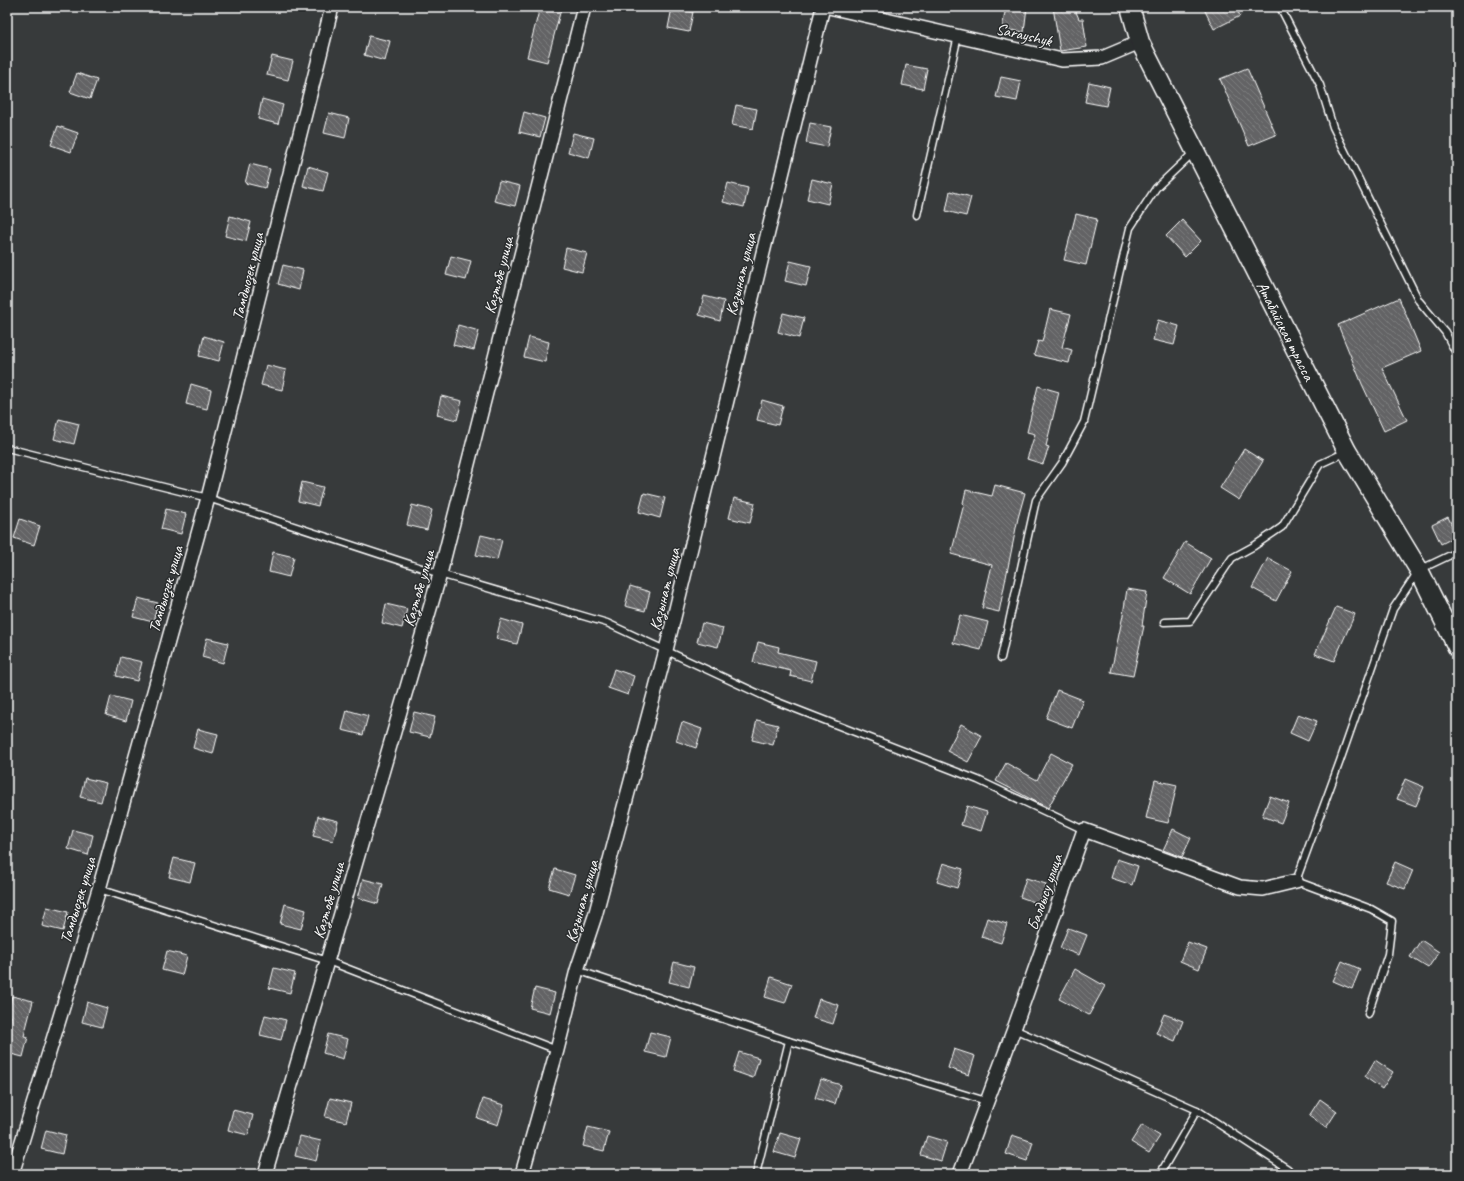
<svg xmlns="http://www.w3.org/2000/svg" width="1464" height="1181" font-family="Caveat,sans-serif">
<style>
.building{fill:url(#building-back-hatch);stroke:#fff}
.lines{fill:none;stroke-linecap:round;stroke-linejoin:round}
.service-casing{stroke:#fff;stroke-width:9}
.minor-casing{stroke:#fff;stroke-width:16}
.secondary-casing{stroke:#fff;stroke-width:21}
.service{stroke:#2a2d2e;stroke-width:6}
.minor{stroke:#2a2d2e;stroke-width:13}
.secondary{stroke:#2a2d2e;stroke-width:18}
.labels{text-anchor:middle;stroke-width:3;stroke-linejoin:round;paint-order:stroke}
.street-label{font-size:16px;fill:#fff;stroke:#2a2d2e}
</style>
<defs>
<pattern id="building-back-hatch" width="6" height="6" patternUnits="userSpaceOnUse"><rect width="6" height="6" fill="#636465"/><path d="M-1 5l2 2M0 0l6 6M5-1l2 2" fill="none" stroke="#7a7b7c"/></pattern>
</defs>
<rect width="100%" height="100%" fill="#373a3b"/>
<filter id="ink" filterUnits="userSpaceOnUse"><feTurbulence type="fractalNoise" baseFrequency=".025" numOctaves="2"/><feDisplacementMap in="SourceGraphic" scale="8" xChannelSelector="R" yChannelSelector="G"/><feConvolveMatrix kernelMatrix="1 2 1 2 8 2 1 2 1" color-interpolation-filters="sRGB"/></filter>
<g filter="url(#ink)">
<g class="building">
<path d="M540,7H555L561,9L547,62L527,57Z"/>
<path d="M1006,7H1027L1024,32L1002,29Z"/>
<path d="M1053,7H1074L1079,19H1083L1087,47L1060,51Z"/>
<path d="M1203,7H1236L1240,16L1214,29Z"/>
<path d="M672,8L693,12L689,32L668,28Z"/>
<path d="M369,36L390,41L385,61L364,55Z"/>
<path d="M272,56L293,61L288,80L267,75Z"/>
<path d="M906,65L927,69L923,89L902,85Z"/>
<path d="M1247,68L1276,135L1249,146L1220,79Z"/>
<path d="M77,73L97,80L90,99L70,92Z"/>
<path d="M1001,77L1021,81L1017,101L996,97Z"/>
<path d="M1089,82L1110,87L1106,106L1085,102Z"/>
<path d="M262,99L283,105L278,124L258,119Z"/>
<path d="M736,105L757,109L753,129L732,125Z"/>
<path d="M524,112L545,118L540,137L519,132Z"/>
<path d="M329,113L349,118L345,138L324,133Z"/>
<path d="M810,123L831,127L827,147L806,143Z"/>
<path d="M58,126L78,133L71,152L51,145Z"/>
<path d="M573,133L594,138L589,158L568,152Z"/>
<path d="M250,164L270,169L265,188L245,183Z"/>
<path d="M308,166L328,172L323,191L303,186Z"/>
<path d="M812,179L833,184L828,204L807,199Z"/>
<path d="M499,181L520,186L515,206L494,201Z"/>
<path d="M728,183L748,188L744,207L723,202Z"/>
<path d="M950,191L971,197L966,216L946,211Z"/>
<path d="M1076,214L1097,219L1086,265L1064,260Z"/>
<path d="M230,216L251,222L246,241L225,236Z"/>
<path d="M1182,220L1201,241L1185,257L1166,236Z"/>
<path d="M566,248L587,253L582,272L562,267Z"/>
<path d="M451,256L471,261L466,280L446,275Z"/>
<path d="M790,261L811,266L806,286L785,281Z"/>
<path d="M283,265L303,270L299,290L278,284Z"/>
<path d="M704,296L724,301L720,321L699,315Z"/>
<path d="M1399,298L1421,351L1382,368L1407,420L1384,431L1362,384L1338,325Z"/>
<path d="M1050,309L1071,314L1062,347L1072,350L1069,363L1034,355L1038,341L1042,342Z"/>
<path d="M783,313L804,318L799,338L778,332Z"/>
<path d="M1158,320L1179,326L1174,345L1153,340Z"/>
<path d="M458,325L479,331L474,350L453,345Z"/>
<path d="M204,336L224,342L219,361L199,356Z"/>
<path d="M529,337L549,342L545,362L524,357Z"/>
<path d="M266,365L286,370L282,390L261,385Z"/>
<path d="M191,384L211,390L207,409L186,404Z"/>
<path d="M1038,386L1059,392L1046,446L1049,447L1043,464L1027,459L1035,434L1027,432Z"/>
<path d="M441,396L462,401L457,420L437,415Z"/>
<path d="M762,400L783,406L778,425L757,420Z"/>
<path d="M59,419L79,424L74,444L54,439Z"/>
<path d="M1244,449L1263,461L1239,500L1220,488Z"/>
<path d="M302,482L323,487L318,506L298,501Z"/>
<path d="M995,485L1025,493L1018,518L999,612L982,608L992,565L951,554L964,504L963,503L966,490L992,496Z"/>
<path d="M644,493L665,498L660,518L639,512Z"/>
<path d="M734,498L755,503L750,523L729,518Z"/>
<path d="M412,505L432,510L427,530L407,525Z"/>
<path d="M166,509L186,514L181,534L161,529Z"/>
<path d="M1448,517L1457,536L1441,544L1432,525Z"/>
<path d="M20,519L40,526L34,545L14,538Z"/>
<path d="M481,535L502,540L497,560L476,555Z"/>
<path d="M1185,542L1211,558L1190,594L1164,578Z"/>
<path d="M273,552L294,557L289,577L269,572Z"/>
<path d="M1268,558L1292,571L1276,601L1252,588Z"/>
<path d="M630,586L650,592L645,611L625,606Z"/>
<path d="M1127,589L1147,592L1142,626H1144L1133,676L1111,672L1123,615Z"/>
<path d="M138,598L158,603L153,622L133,617Z"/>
<path d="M386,604L407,609L402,628L382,623Z"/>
<path d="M1336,607L1355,614L1334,661L1315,654Z"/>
<path d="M960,615L988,622L981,650L953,643Z"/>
<path d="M501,619L522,625L517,644L496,639Z"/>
<path d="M702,623L723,628L718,647L697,642Z"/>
<path d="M207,638L228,643L223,663L202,657Z"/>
<path d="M758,642L779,647L778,652L816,661L811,681L790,676L791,671L753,662Z"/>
<path d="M121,657L142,662L137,681L116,676Z"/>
<path d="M614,669L634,676L628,695L608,688Z"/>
<path d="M1057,690L1083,700L1072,728L1046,718Z"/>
<path d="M111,696L131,701L126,721L106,715Z"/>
<path d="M347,710L368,716L363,735L342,730Z"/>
<path d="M414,712L435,717L430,737L409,732Z"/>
<path d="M1298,714L1317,721L1308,741L1290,733Z"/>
<path d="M757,720L778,725L773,745L752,740Z"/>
<path d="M682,722L702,729L696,748L676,741Z"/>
<path d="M961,724L982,736L968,762L947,751Z"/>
<path d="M198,729L218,734L213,754L193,748Z"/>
<path d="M1051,753L1072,764L1048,808L996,781L1006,763L1037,780Z"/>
<path d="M85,778L106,783L101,802L80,797Z"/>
<path d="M1405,779L1424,787L1416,806L1397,799Z"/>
<path d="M1155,780L1177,785L1168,823L1146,818Z"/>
<path d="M1270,796L1289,803L1281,823L1262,816Z"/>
<path d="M967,806L987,812L981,831L961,825Z"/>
<path d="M318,816L338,821L333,841L313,836Z"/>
<path d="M1173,829L1191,838L1182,857L1163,850Z"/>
<path d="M73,830L93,835L88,855L68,849Z"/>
<path d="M174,858L195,863L190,882L169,877Z"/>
<path d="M1117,859L1138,866L1132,885L1111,878Z"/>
<path d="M1395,862L1413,870L1405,889L1386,882Z"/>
<path d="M943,863L963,869L957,888L937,882Z"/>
<path d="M555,869L575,875L569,894L549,888Z"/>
<path d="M1026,878L1046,884L1040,904L1020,897Z"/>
<path d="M363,879L383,884L378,904L358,898Z"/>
<path d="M285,904L306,910L301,929L280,924Z"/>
<path d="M47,907L68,912L63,931L42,926Z"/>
<path d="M987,918L1007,924L1001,943L981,937Z"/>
<path d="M1068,928L1087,935L1079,955L1060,948Z"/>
<path d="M1421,940L1439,952L1428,968L1410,957Z"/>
<path d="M1188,942L1207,949L1199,969L1180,961Z"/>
<path d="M167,951L187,956L182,975L162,970Z"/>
<path d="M1342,961L1360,969L1352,989L1333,981Z"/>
<path d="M674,962L694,967L689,987L669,982Z"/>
<path d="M274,968L295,973L290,993L269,988Z"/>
<path d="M1075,969L1105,986L1089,1015L1059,999Z"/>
<path d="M771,977L792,984L785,1003L765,997Z"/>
<path d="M535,988L555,993L550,1013L530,1008Z"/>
<path d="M12,996L33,1001L24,1036L28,1037L23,1057L7,1053V1033L11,1016L7,1015Z"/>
<path d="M819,999L839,1005L833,1024L813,1018Z"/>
<path d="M87,1002L107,1008L102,1027L82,1022Z"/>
<path d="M1164,1014L1183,1021L1175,1041L1156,1033Z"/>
<path d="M265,1015L286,1020L281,1040L260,1035Z"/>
<path d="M650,1032L671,1037L666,1057L645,1052Z"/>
<path d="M328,1034L348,1039L343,1059L323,1053Z"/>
<path d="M954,1049L975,1056L969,1075L948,1068Z"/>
<path d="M739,1052L759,1058L753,1078L733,1071Z"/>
<path d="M1375,1060L1393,1072L1382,1089L1365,1077Z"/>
<path d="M821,1079L841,1085L835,1104L815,1098Z"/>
<path d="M330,1098L351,1103L346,1122L325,1117Z"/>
<path d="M483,1099L504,1105L498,1125L477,1118Z"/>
<path d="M1320,1099L1337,1111L1326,1128L1309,1116Z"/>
<path d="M233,1110L253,1115L248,1135L228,1130Z"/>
<path d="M1142,1125L1160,1136L1149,1153L1131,1142Z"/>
<path d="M588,1127L609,1132L604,1151L583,1146Z"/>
<path d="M46,1130L66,1135L62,1154L41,1149Z"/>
<path d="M780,1133L801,1139L795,1158L774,1152Z"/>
<path d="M1012,1135L1033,1142L1027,1161L1006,1154Z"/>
<path d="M300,1136L321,1141L316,1161L295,1156Z"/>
<path d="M927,1136L947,1142L941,1161L921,1155Z"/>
</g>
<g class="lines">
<defs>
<g id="service">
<path d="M1280,7L1320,85L1333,127L1419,301L1445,332L1457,355"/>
<path d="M917,215L958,36"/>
<path d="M7,448L208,498L440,574L607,623L770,699L978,780L1084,830"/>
<path d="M1164,622L1190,621L1232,558L1254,546L1282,527L1320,464L1346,452"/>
<path d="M1001,658L1036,500L1062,463L1084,422L1130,228L1156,188L1194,152"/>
<path d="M99,889L328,961L557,1050"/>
<path d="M577,970L789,1041L986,1101"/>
<path d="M1368,1014L1388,954L1392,921L1371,909L1296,881L1340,761L1393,609L1419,570L1457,552"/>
<path d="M1014,1029L1197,1110L1288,1169L1291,1174"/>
<path d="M756,1174L789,1041"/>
<path d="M1160,1174L1197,1110"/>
</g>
<g id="minor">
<path d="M829,7L1062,60L1102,58L1140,42"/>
<path d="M12,1174L99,889L208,498L332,7"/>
<path d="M265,1174L440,574L584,7"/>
<path d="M522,1174L557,1050L577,970L595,916L666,650L823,7"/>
<path d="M960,1174L1014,1029L1084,830L1240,887L1263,889L1296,881"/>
</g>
<g id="secondary">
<path id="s1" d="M1130,7L1140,42L1347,451L1419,570L1457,647"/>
</g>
</defs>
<use href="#service" class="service-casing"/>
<use href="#minor" class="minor-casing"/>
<use href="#secondary" class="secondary-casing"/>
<use href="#service" class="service"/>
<use href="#minor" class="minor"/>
<use href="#secondary" class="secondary"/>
</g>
</g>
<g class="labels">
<g class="street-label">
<text transform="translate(1024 34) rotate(13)" y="6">Sarayshyk</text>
<text transform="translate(740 274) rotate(-76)" y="6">Казынат улица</text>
<text transform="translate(498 275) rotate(-76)" y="6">Казтобе улица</text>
<text transform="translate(247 276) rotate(-76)" y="6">Тамдыозек улица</text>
<text dy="6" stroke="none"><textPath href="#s1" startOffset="360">Атабайская трасса</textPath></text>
<text transform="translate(418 588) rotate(-74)" y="6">Казтобе улица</text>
<text transform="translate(165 589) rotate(-74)" y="6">Тамдыозек улица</text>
<text transform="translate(664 589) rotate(-76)" y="6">Казынат улица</text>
<text transform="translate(1044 892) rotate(-71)" y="6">Балдысу улица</text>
<text transform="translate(77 900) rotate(-73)" y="6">Тамдыозек улица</text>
<text transform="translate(328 900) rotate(-74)" y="6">Казтобе улица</text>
<text transform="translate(581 901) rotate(-74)" y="6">Казынат улица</text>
</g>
</g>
<rect width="1464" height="1181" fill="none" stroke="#2a2d2e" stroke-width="24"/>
<rect x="12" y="12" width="1440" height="1157" fill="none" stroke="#fff" stroke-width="1.5" filter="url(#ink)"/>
</svg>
